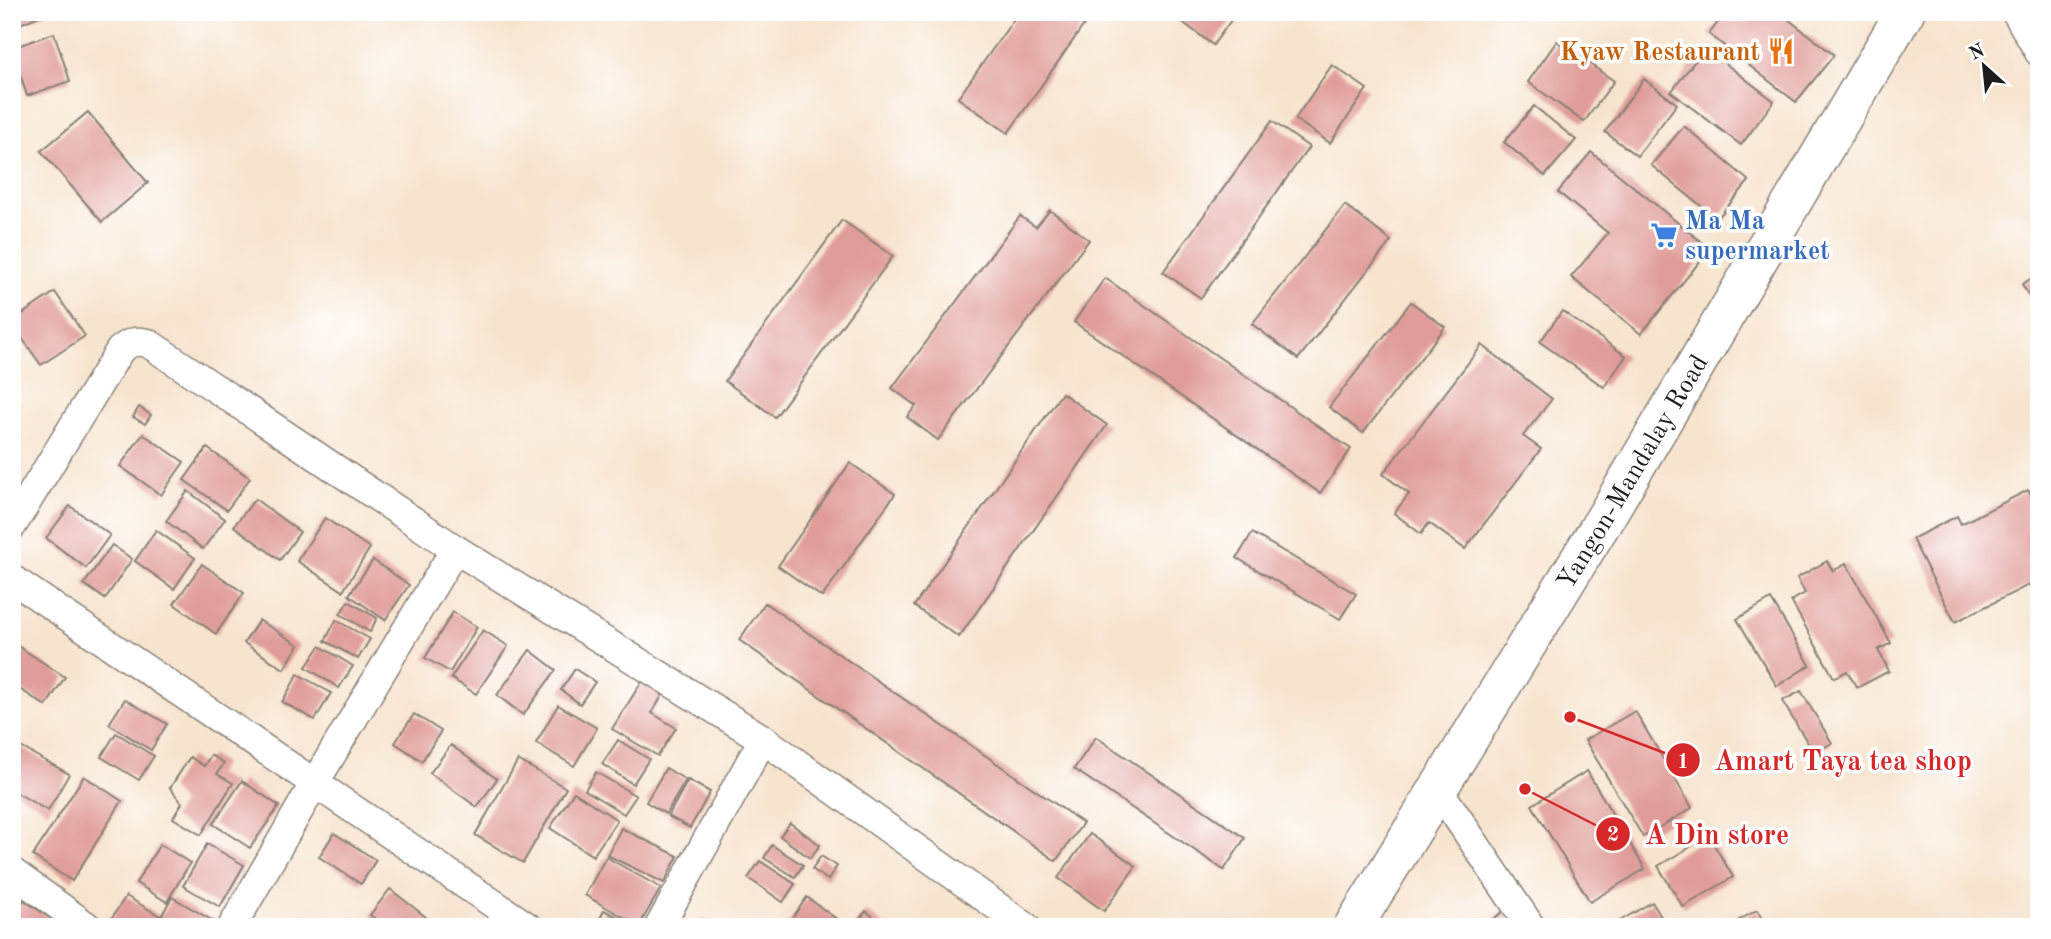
<svg xmlns="http://www.w3.org/2000/svg" width="2051" height="939" font-family="'Old Standard TT',serif">
<style>
.building{fill:#e09c99}
.lines{fill:none;stroke-linecap:round;stroke-linejoin:round}
.minor-casing{stroke:#8a8076;stroke-width:31}
.trunk-casing{stroke:#8a8076;stroke-width:41}
.minor{stroke:#fff;stroke-width:28}
.trunk{stroke:#fff;stroke-width:38}
.labels{text-anchor:middle;stroke-width:7;stroke-linejoin:round;paint-order:stroke}
.food-label{font-size:26px;font-weight:bold;fill:#c56008;stroke:#fff;text-anchor:end}
.shop-label{font-size:26px;font-weight:bold;fill:#366cbe;stroke:#fff;text-anchor:start}
.street-label{font-size:26px;fill:#1c1c1c;stroke:#fff}
.leader{fill:none;stroke:#d62828;stroke-width:2.5}
.callout-dot{fill:#d62828;stroke:#fff;stroke-width:2.5}
.mark-label{font-size:21px;text-anchor:middle;font-weight:bold;fill:#fff}
.callout-label{font-size:28px;text-anchor:middle;font-weight:bold;fill:#d62828;stroke:#fff;stroke-width:7;stroke-linejoin:round;paint-order:stroke}
</style>
<rect width="100%" height="100%" fill="#fff"/>
<filter id="ink" filterUnits="userSpaceOnUse"><feTurbulence type="fractalNoise" baseFrequency=".0143" numOctaves="2"/><feDisplacementMap in="SourceGraphic" scale="14" xChannelSelector="R" yChannelSelector="G"/><feConvolveMatrix kernelMatrix="1 2 1 2 8 2 1 2 1" color-interpolation-filters="sRGB"/></filter>
<filter id="wash" filterUnits="userSpaceOnUse"><feTurbulence type="fractalNoise" baseFrequency=".00686" numOctaves="4" result="noise"/><feDisplacementMap in="SourceGraphic" scale="28" xChannelSelector="R" yChannelSelector="G"/><feGaussianBlur stdDeviation="1.57" result="paint"/><feColorMatrix in="noise" values="0 0 0 0 0 0 0 0 0 0 0 0 0 0 0 0 0 1.4 0 .05"/><feComposite in="paint" operator="in"/></filter>
<g filter="url(#wash)">
<rect width="100%" height="100%" fill="#f7e4cf"/>
<g id="blocks">
<g class="building">
<path d="M15,12H49L20,24Z"/>
<path d="M1019,12H1093L1008,133L958,98Z"/>
<path d="M1169,12H1237L1213,45Z"/>
<path d="M1726,12H1779L1834,55L1796,102L1709,34Z"/>
<path d="M54,33L70,81L27,96L12,48Z"/>
<path d="M1557,41L1614,81L1584,122L1528,82Z"/>
<path d="M1705,48L1774,101L1741,145L1671,92Z"/>
<path d="M1332,65L1367,89L1330,143L1295,119Z"/>
<path d="M1644,79L1677,104L1637,156L1605,132Z"/>
<path d="M1534,106L1576,140L1545,176L1504,142Z"/>
<path d="M88,112L148,183L102,222L41,151Z"/>
<path d="M1272,121L1309,147L1201,298L1163,272Z"/>
<path d="M1684,126L1749,181L1717,219L1651,165Z"/>
<path d="M1591,152L1710,249L1641,334L1571,277L1608,233L1558,192Z"/>
<path d="M1345,205L1391,241L1298,359L1252,324Z"/>
<path d="M1050,210L1089,240L938,440L907,417L916,406L892,388L1020,216L1036,227Z"/>
<path d="M842,220L893,256L775,417L725,381Z"/>
<path d="M2039,274V313L2022,284Z"/>
<path d="M1105,278L1351,449L1320,493L1074,322Z"/>
<path d="M55,292L85,336L41,365L12,324V321Z"/>
<path d="M1411,302L1445,327L1363,433L1329,407Z"/>
<path d="M1562,311L1626,356L1604,387L1540,342Z"/>
<path d="M1482,345L1552,399L1523,436L1541,449L1465,549L1429,523L1421,534L1394,513L1409,494L1383,474Z"/>
<path d="M1062,393L1107,425L959,637L914,606Z"/>
<path d="M139,407L151,415L145,424L133,417Z"/>
<path d="M143,434L184,462L161,495L120,466Z"/>
<path d="M207,448L250,478L227,510L184,480Z"/>
<path d="M850,463L895,494L822,597L778,566Z"/>
<path d="M2028,490L2039,510V580L1955,622L1912,539L1957,516L1961,524Z"/>
<path d="M188,491L225,519L203,549L166,521Z"/>
<path d="M255,499L300,532L280,560L234,526Z"/>
<path d="M70,506L110,535L86,568L46,538Z"/>
<path d="M325,518L370,548L343,591L297,561Z"/>
<path d="M156,530L195,558L174,589L135,561Z"/>
<path d="M1252,533L1356,594L1340,619L1237,558Z"/>
<path d="M112,545L132,559L105,599L84,584Z"/>
<path d="M373,560L409,585L385,620L349,595Z"/>
<path d="M1827,561L1833,571L1846,563L1891,643L1878,650L1889,671L1857,688L1847,671L1834,678L1791,601L1805,593L1797,578Z"/>
<path d="M202,564L244,593L216,634L174,604Z"/>
<path d="M1771,599L1810,665L1777,686L1737,619Z"/>
<path d="M348,601L377,618L370,632L340,614Z"/>
<path d="M765,603L1083,823L1056,861L739,640Z"/>
<path d="M453,612L477,627L450,672L425,658Z"/>
<path d="M259,620L299,645L284,669L244,643Z"/>
<path d="M336,620L370,639L358,659L325,641Z"/>
<path d="M483,630L508,646L476,694L451,678Z"/>
<path d="M18,646L65,677L46,706L12,684V654Z"/>
<path d="M320,646L353,666L339,688L306,667Z"/>
<path d="M530,650L556,670L523,715L497,695Z"/>
<path d="M575,669L595,682L580,704L561,690Z"/>
<path d="M298,674L331,693L315,720L282,702Z"/>
<path d="M644,678L665,691L652,713L676,728L658,756L612,729Z"/>
<path d="M1801,691L1832,743L1814,753L1782,701Z"/>
<path d="M125,699L167,724L151,750L109,724Z"/>
<path d="M558,705L597,728L574,766L536,743Z"/>
<path d="M1635,711L1692,808L1643,837L1585,740Z"/>
<path d="M414,714L441,731L422,761L395,743Z"/>
<path d="M116,733L154,756L139,780L101,757Z"/>
<path d="M1096,737L1245,838L1224,870L1074,769Z"/>
<path d="M618,740L649,759L633,784L602,764Z"/>
<path d="M451,745L497,779L477,807L430,773Z"/>
<path d="M19,746L69,774L48,811L12,790V758Z"/>
<path d="M211,755L224,763L217,774L233,783L201,835L173,818L182,803L170,788L190,757L204,766Z"/>
<path d="M518,760L566,788L523,863L475,835Z"/>
<path d="M666,768L686,780L666,814L646,802Z"/>
<path d="M1587,771L1645,869L1590,902L1532,805Z"/>
<path d="M596,772L636,796L624,814L585,790Z"/>
<path d="M84,776L122,801L72,881L33,856Z"/>
<path d="M688,780L710,792L690,828L668,816Z"/>
<path d="M242,781L279,806L250,848L213,824Z"/>
<path d="M574,792L617,820L593,856L550,828Z"/>
<path d="M790,823L820,845L810,858L780,836Z"/>
<path d="M621,828L678,856L664,883L607,855Z"/>
<path d="M334,833L376,860L361,884L319,857Z"/>
<path d="M1090,834L1136,866L1104,911L1058,878Z"/>
<path d="M1709,836L1733,877L1683,907L1658,866Z"/>
<path d="M160,844L190,863L167,902L136,883Z"/>
<path d="M207,844L244,865L220,907L183,886Z"/>
<path d="M772,845L803,865L795,877L764,858Z"/>
<path d="M821,856L837,866L828,880L812,869Z"/>
<path d="M606,857L661,888L639,926L585,895Z"/>
<path d="M760,861L795,884L783,902L748,878Z"/>
<path d="M390,889L431,921L427,927H385L370,915Z"/>
<path d="M126,896L160,916L153,927H123L111,919Z"/>
<path d="M172,897L213,921L210,927H155Z"/>
<path d="M807,897L839,921L835,927H786Z"/>
<path d="M24,900L63,927H12V917Z"/>
<path d="M1652,902L1667,927H1621L1618,922Z"/>
<path d="M604,910L631,924L630,927H596Z"/>
<path d="M1505,910L1517,927H1483Z"/>
<path d="M1757,910L1767,927H1727Z"/>
<path d="M866,911L886,927H853Z"/>
<path d="M703,919L716,927H698Z"/>
</g>
</g>
</g>
<g filter="url(#ink)">
<use href="#blocks" fill-opacity="0" stroke="#8a8076" stroke-width="2"/>
<g class="lines">
<defs>
<g id="minor">
<path d="M2016,12L2039,52"/>
<path d="M12,526L120,350C130,342 136,340 148,343L455,549L763,739L1026,927"/>
<path d="M12,579L528,927"/>
<path d="M1438,789L1531,927"/>
<path d="M12,872L88,927"/>
<path d="M232,927L314,784L455,549"/>
<path d="M659,927L763,739"/>
</g>
<g id="trunk">
<path id="s1" d="M1353,927L1605,518L1905,12"/>
</g>
</defs>
<use href="#minor" class="minor-casing"/>
<use href="#trunk" class="trunk-casing"/>
<use href="#minor" class="minor"/>
<use href="#trunk" class="trunk"/>
</g>
</g>
<defs>
<symbol id="restaurant-bare" viewBox="-9 -9 18 18"><path d="M-5-6h1v4h1v-4h1v4h1v-4h1v5L-1.5 .5V6h-2V.5L-5-1ZM5-6V6H3V1.5H1.5Q1.5-4 5-6Z" fill="#e8710a" stroke="#fff" stroke-width="2.5" paint-order="stroke"/></symbol>
<symbol id="supermarket-bare" viewBox="-9 -9 18 18"><path d="M-6-5.5h2.5l.6 2H6L4.5 2H-2.5L-4.4-4H-6ZM-1.5 3.2a1.3 1.3 0 1 0 .1 0ZM3 3.2a1.3 1.3 0 1 0 .1 0Z" fill="#3f7fe0" stroke="#fff" stroke-width="2.5" paint-order="stroke"/></symbol>
</defs>
<g fill-rule="evenodd">
<use href="#restaurant-bare" x="1762" y="32" width="38" height="38"/>
<use href="#supermarket-bare" x="1645" y="216" width="38" height="38"/>
</g>
<g class="labels">
<g class="food-label">
<text x="1760" y="60">Kyaw Restaurant</text>
</g>
<g class="shop-label">
<text x="1685" y="229">Ma Ma<tspan x="1685" dy="30">supermarket</tspan></text>
</g>
<g class="street-label">
<text dy="9" stroke="none"><textPath href="#s1" startOffset="534">Yangon-Mandalay Road</textPath></text>
</g>
</g>
<path class="leader" d="M1570 717L1683 760M1525 789L1613 834"/>
<g class="callout-dot">
<circle cx="1570" cy="717" r="7"/>
<circle cx="1525" cy="789" r="7"/>
<circle cx="1683" cy="760" r="18"/>
<circle cx="1613" cy="834" r="18"/>
</g>
<g class="mark-label">
<text x="1683" y="768">1</text>
<text x="1613" y="841">2</text>
</g>
<g class="callout-label">
<text x="1843" y="770">Amart Taya tea shop</text>
<text x="1717" y="844">A Din store</text>
</g>
<rect width="2051" height="939" fill="none" stroke="#fff" stroke-width="42"/>
<g transform="translate(1984 66) rotate(333)" stroke="#ffffff" stroke-width="5" paint-order="stroke">
<path d="M0-5L12 26L0 18L-12 26Z" fill="#1c1c1c"/>
<text y="-10" font-size="19" font-weight="bold" text-anchor="middle" fill="#1c1c1c">N</text>
</g>
</svg>
